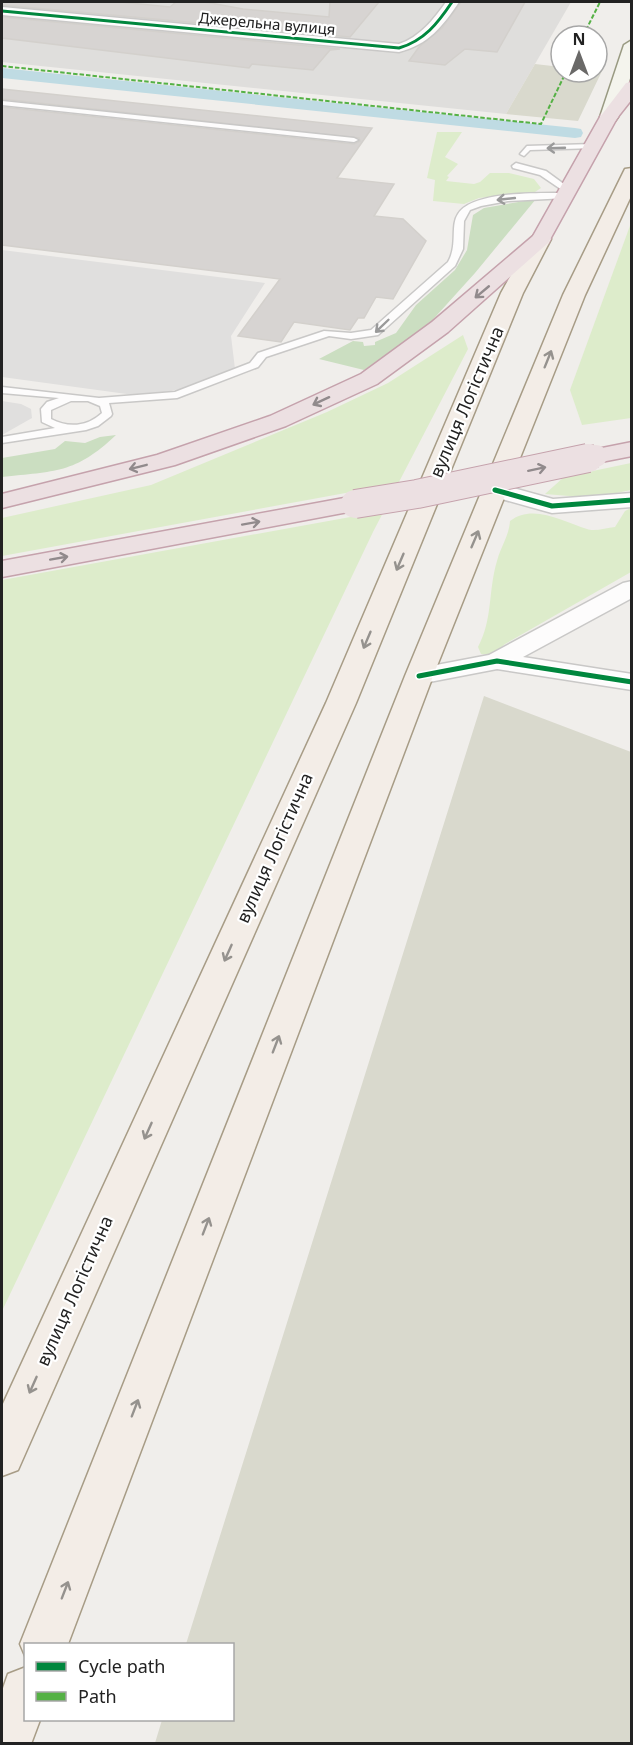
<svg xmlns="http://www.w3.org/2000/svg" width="633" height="1745" font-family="'Noto Sans',sans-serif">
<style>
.residential{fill:#dfdedc}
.construction{fill:#d9d9cd}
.grass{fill:#ddeccb}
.forest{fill:#cbdec1}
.parking{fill:#e0dfde}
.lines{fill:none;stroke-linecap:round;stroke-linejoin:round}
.canal{fill:#bfdbe3;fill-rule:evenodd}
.building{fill:#d7d4d2;stroke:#d3d0cc;stroke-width:1.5}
.lane-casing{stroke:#c9c8c7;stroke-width:3}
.street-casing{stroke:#c9c8c7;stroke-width:3}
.secondary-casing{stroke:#999a82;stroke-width:3}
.primary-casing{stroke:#a79c86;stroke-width:3}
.highway-casing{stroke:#c5a2ac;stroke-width:3}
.lane{fill:#fdfcfc;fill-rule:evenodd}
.street{fill:#fdfcfc;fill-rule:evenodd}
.secondary{fill:#f4f4ed;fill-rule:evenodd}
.primary{fill:#f3ede7;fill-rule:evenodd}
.highway{fill:#ece0e2;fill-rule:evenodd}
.highway-bridge-far1-casing{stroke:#c5a2ac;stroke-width:24;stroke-linecap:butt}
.highway-bridge-casing{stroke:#c5a2ac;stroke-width:30;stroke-linecap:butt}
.highway-bridge-far1{stroke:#ece0e2;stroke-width:22}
.highway-bridge{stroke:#ece0e2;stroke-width:28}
.quiet{stroke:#55b145;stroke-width:2;stroke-dasharray:4.5 2;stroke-linecap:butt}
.cycleway-far1-casing{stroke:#fff;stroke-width:5}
.cycleway-casing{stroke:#fff;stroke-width:8}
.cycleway-far1{stroke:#00873e;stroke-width:3}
.cycleway{stroke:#00873e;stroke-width:5}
.oneway{stroke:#9a9a9a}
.oneway2{stroke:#918a8c}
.oneway3{stroke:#95928e}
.labels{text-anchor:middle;stroke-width:4.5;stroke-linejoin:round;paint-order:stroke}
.far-street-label{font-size:15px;fill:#222;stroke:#fff}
.street-label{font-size:18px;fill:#222;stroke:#fff}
</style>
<rect width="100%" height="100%" fill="#f0eeeb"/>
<path class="residential" d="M2,2H571L506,114L2,62Z"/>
<g class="construction">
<path d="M535,64L561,67V72L602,71L578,121L506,114Z"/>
<path d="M484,696L631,752V1743H155L162,1720H232V1644H186Z"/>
</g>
<g class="grass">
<path d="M437,132H462L445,157L458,164L447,176L449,177L446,181L474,184L480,182L490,173H509L534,179L541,188L535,192L479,198L464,204L433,201L435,180L427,178Z"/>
<path d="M631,223V418L582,425L570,390Z"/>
<path d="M463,335L468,349L373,532L2,1311V580L367,514L362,490L2,556V518L151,485L327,412L388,383Z"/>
<path d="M631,463V490L593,498L545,494L564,477Z"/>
<path d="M631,508V572L505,644L492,655L481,654L478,647C493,619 488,591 497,561C501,546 509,536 510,521C533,503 564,522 587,529C594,532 606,528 615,527L625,511Z"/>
</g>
<g class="forest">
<path d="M536,199L475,273L419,335L364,370L319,359L353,341L363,342L364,346L375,345V342L396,333L416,305L455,270L467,250L473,215L484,208Z"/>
<path d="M116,435C75,474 55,471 2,477V458L55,449L65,441L85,443L100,437Z"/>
</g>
<g class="parking">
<path d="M2,250L265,283L231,336L235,369L185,388L160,393L134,395L2,377Z"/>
<path d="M2,401L21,404L31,409L32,418L2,435Z"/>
</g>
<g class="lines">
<path class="canal" d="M2,68L575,128L581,129L583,133L581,137L575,138L2,78Z"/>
</g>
<g class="building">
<path d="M2,2H120L170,7L176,2H205L243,9L329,17L330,2H379L350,37L2,5Z"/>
<path d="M461,2H525L497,52L465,49L445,65L409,61L419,47L442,28Z"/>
<path d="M2,17L340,49L330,50L313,70L252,64L249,68L2,38Z"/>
<path d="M2,89L372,128L337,178L394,184L374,216L403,219L426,241L393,299L376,297L364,318H358L350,330L294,322L281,342L238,336L280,279L2,245V107L354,144L360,141L359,138L2,99Z"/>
</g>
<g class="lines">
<defs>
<g id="lane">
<path d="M2,101L354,138L358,140L354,142L2,105Z"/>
<path d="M593,144H596V148L530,150L524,156L520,154L527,146Z"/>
<path d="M516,163L546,171L572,190L565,192L540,175L513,168L512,166Z"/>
<path d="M564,193L568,196L567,198L508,201L481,206L470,210L464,221L463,249L455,266L378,335L351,339L329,336L266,357L258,367L177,398L109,403L112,414L111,416L98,426L86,430L2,443V437L55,428L42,422L41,409L47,402L59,398L2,393V387L99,398L175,392L250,363L258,353L324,331L351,333L371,330L448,262C458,245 450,226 458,214C472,191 540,193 564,193ZM71,401H88L100,406L102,413C87,427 68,428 51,419V410Z"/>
</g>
<g id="street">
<path d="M446,2H459C443,26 428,45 399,52L2,15V7L399,44C420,37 434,19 446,2Z"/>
<path d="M495,483L553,499L632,493V507L552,513L487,495L484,490L487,485Z"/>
<path d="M632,581V598L523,657L632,674V690L497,669L419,684L410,682L406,676L410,670L489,655L623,583Z"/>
</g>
<path id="secondary" d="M632,40V72L618,117L615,121H603L600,117L624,45Z"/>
<g id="primary">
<path d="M632,168V194L585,295L433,676L68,1644H26V1658L20,1644L405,676L563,295L623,173L625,169Z"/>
<path d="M541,233L548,235L551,239L523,293L356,703L18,1470L2,1476V1406L326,703L501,293L531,239L534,235Z"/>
<path d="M26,1667V1720H40L31,1744H2V1691L8,1674Z"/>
</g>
<g id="highway">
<path d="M632,82V99L617,118L548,243L448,332L377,384L286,426L175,465L2,508V494L157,455L270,416L361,374L432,322L533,236L600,117L626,83Z"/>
<path d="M632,442V456L596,463L587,461L584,456L587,451Z"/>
<path d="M355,496L364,499L368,504L364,509L2,577V561Z"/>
</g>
</defs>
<use href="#lane" class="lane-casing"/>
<use href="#street" class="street-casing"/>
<use href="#secondary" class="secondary-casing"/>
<use href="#primary" class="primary-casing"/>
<use href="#highway" class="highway-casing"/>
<use href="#lane" class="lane"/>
<use href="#street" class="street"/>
<use href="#secondary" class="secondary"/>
<use href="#primary" class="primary"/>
<use href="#highway" class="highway"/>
<defs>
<path id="highway-bridge-far1" d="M581,459L596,456"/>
<path id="highway-bridge" d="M355,504L417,494L588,458"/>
</defs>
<use href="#highway-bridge-far1" class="highway-bridge-far1-casing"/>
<use href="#highway-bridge" class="highway-bridge-casing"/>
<use href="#highway-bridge-far1" class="highway-bridge-far1"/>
<use href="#highway-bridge" class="highway-bridge"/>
<g class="quiet">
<path d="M583,36L600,2"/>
<path d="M2,66L541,124L566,72"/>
</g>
<defs>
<path id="cycleway-far1" d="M2,11L399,48C424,41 438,23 452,2"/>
<g id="cycleway">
<path d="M495,490L552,506L632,500"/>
<path d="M419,676L497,661L632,682"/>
</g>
</defs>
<use href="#cycleway-far1" class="cycleway-far1-casing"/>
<use href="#cycleway" class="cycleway-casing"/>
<use href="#cycleway-far1" class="cycleway-far1"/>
<use href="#cycleway" class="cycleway"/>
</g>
<defs><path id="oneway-shaft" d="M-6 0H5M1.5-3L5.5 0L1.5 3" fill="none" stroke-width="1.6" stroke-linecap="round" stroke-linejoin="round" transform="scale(1.5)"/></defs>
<g class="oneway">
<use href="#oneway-shaft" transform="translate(556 148) rotate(178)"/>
<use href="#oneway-shaft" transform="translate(506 199) rotate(174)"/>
<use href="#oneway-shaft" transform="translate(382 326) rotate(136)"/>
</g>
<g class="oneway2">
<use href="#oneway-shaft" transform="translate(482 292) rotate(140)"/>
<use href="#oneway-shaft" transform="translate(321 401) rotate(155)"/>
<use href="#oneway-shaft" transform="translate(138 467) rotate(166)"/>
<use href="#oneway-shaft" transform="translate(537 469) rotate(-12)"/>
<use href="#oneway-shaft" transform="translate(251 523) rotate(-10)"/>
<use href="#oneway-shaft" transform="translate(59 558) rotate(-10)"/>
</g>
<g class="oneway3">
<use href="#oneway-shaft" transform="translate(548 359) rotate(-68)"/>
<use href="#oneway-shaft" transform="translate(475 539) rotate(-67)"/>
<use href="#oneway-shaft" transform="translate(400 562) rotate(113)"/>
<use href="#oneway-shaft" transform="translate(367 640) rotate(113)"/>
<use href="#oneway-shaft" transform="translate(228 953) rotate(114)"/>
<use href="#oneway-shaft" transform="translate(276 1044) rotate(-69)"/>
<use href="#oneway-shaft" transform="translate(148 1131) rotate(114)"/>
<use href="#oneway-shaft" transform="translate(206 1226) rotate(-69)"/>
<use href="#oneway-shaft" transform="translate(33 1385) rotate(114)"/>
<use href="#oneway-shaft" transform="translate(135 1408) rotate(-69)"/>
<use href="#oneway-shaft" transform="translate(65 1590) rotate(-69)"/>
</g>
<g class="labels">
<g class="far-street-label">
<text transform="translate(267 24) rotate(5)" y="5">Джерельна вулиця</text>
</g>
<g class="street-label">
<text transform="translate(467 402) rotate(-67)" y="6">вулиця Логістична</text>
<text transform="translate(275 848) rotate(-66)" y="6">вулиця Логістична</text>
<text transform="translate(75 1291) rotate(-66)" y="6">вулиця Логістична</text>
</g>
</g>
<rect width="633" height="1745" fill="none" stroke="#222222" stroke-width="6"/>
<rect x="24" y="1643" width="210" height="78" fill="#ffffff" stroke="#a7a7a7" stroke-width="1.5"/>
<rect x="36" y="1662" width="30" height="9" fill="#00873e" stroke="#a7a7a7" stroke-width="1.5"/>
<text x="78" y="1673" font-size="18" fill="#222222">Cycle path</text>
<rect x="36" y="1692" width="30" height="9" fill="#55b145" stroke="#a7a7a7" stroke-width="1.5"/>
<text x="78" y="1703" font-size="18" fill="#222222">Path</text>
<g transform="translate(579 54)"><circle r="28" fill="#ffffff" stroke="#a7a7a7" stroke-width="1.5"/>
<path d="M0-4.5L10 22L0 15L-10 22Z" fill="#6a6968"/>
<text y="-9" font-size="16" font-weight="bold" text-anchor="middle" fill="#222222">N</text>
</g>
</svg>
